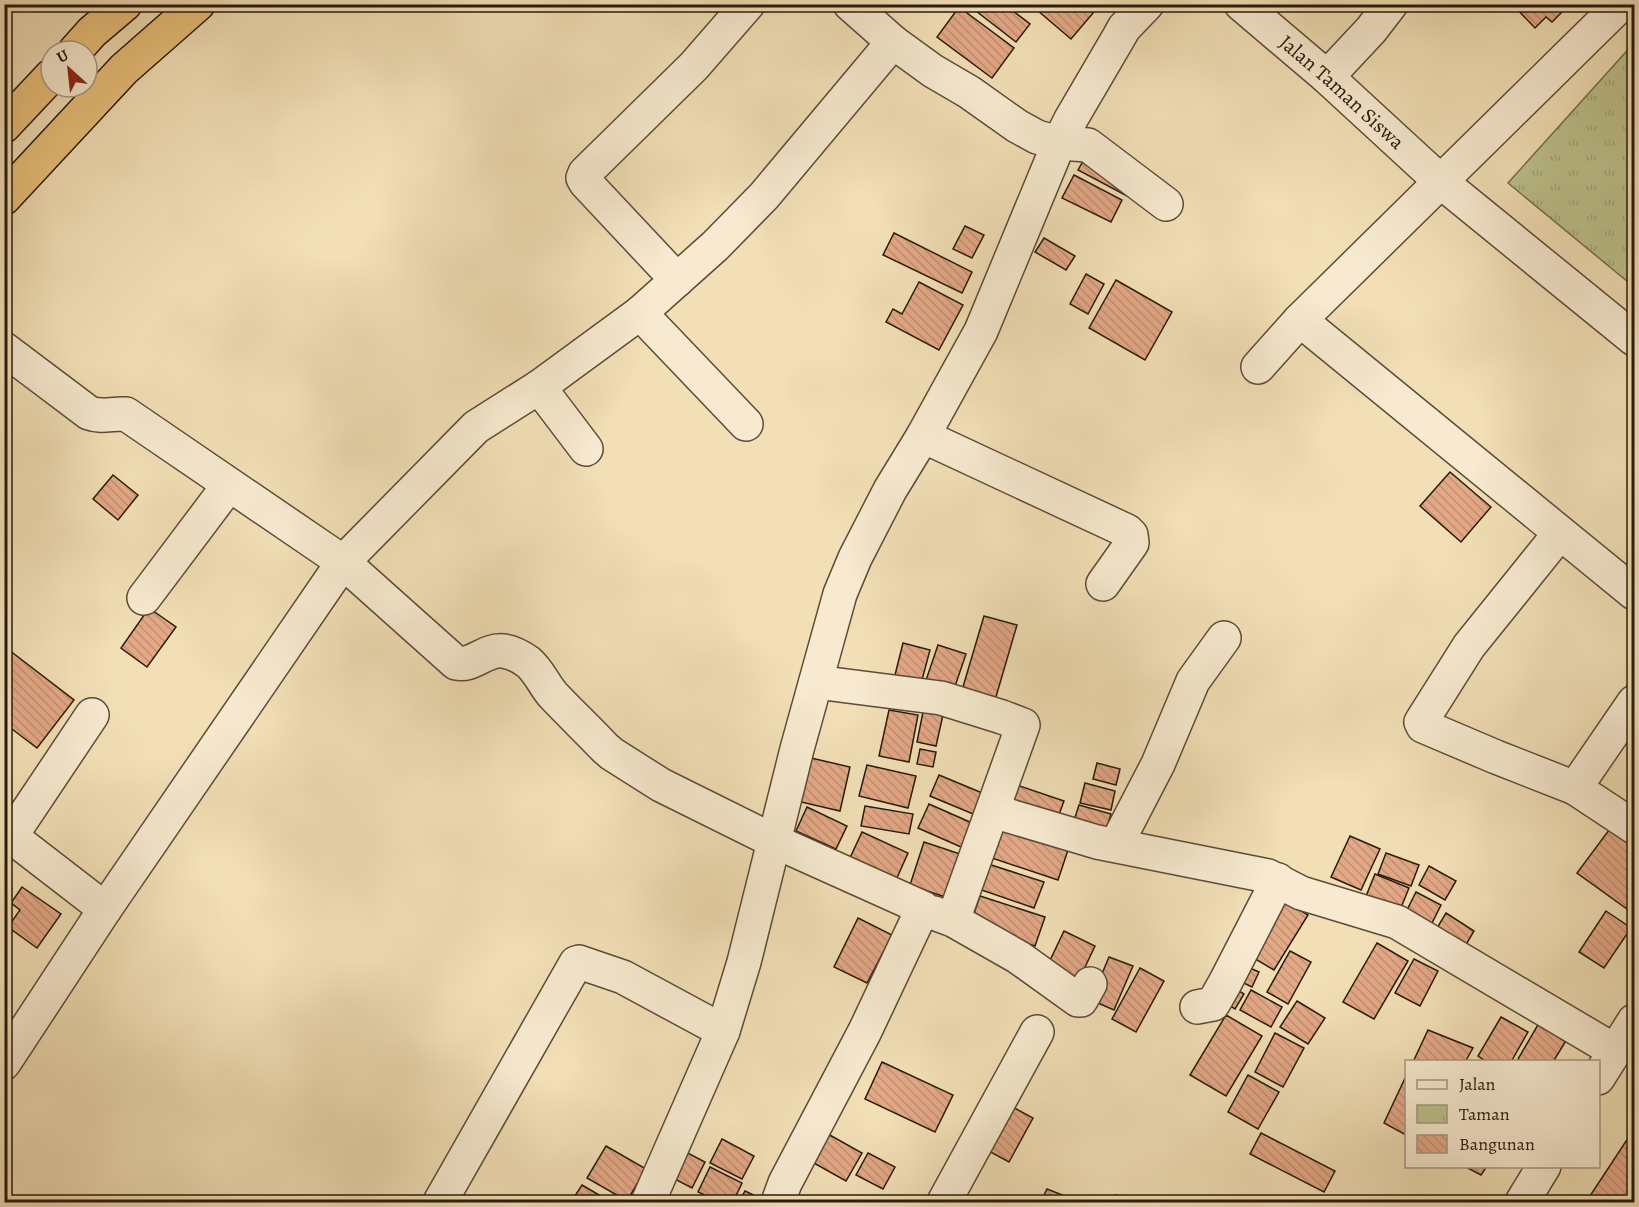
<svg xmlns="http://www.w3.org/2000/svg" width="1639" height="1207" font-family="Alegreya,serif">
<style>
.park{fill:url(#park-tufts);stroke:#726e4d;stroke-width:1.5}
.building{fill:url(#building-back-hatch);stroke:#271b0e;stroke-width:1.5}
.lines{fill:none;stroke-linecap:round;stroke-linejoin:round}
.minor-casing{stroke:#5a4c38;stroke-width:36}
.highway-casing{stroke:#271b0e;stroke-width:36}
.minor{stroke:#f7ead0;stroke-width:33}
.highway{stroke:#e9c07b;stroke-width:33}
.labels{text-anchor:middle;stroke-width:5;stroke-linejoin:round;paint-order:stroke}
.street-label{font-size:21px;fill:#271b0e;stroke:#f7ead0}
</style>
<defs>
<pattern id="park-tufts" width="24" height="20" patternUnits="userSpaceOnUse" patternTransform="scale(1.5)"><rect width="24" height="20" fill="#bdc18c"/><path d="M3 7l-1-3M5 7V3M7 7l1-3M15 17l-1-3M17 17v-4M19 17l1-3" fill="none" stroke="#a2a578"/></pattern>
<pattern id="building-back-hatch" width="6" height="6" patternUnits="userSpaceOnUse" patternTransform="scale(1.5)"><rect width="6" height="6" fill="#e3a886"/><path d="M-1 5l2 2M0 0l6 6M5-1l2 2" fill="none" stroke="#c39072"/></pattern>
</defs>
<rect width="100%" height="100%" fill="#f2dfb6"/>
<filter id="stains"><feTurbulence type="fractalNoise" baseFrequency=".00333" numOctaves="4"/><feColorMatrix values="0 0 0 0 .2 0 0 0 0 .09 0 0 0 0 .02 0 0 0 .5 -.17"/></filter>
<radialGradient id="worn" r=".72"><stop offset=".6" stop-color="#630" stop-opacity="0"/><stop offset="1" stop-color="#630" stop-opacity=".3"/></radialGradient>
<path class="park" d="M1634,43V287L1508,183Z"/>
<g class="building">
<path d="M967,4H1004L1030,24L1016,42Z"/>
<path d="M1030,4H1097L1099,6L1071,39Z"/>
<path d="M1512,4H1570L1552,22L1546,17L1535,28Z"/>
<path d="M959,7L1014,48L992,78L937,37Z"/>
<path d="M1086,156L1135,182L1127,196L1078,170Z"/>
<path d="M1074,175L1122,200L1111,222L1062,198Z"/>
<path d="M965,226L984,235L972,258L953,249Z"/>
<path d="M894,233L972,272L962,293L883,255Z"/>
<path d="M1044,238L1075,256L1066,270L1035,252Z"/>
<path d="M1086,274L1104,284L1088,314L1070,304Z"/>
<path d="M1116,280L1172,312L1145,360L1089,328Z"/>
<path d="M919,282L963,305L939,350L886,322L893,309L902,314Z"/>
<path d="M1450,472L1491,507L1461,542L1420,506Z"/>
<path d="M113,475L138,495L118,520L93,499Z"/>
<path d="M149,608L176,627L147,667L121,648Z"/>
<path d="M984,616L1017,625L993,707L960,697Z"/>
<path d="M903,643L930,650L919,691L893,683Z"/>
<path d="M938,645L966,654L952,695L924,686Z"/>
<path d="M9,650L74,700L37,748L4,723V656Z"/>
<path d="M925,702L945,706L936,746L917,742Z"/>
<path d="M889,710L918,715L909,762L879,756Z"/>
<path d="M920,749L936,752L933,767L917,764Z"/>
<path d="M811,758L850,767L840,811L801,802Z"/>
<path d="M1097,763L1120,769L1116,785L1093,779Z"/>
<path d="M867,765L916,776L908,808L859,796Z"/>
<path d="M939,775L987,795L978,816L930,796Z"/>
<path d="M1011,783L1064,801L1054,828L1001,810Z"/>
<path d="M1085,783L1115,791L1111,810L1080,803Z"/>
<path d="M929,804L972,823L961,847L918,828Z"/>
<path d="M1079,805L1111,814L1104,836L1072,827Z"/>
<path d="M865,806L913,814L909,834L861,826Z"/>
<path d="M807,807L847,826L836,849L796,831Z"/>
<path d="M998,821L1070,844L1058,880L986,856Z"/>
<path d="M1612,826L1634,842V914L1577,873Z"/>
<path d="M862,832L908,853L896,880L850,858Z"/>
<path d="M1350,836L1380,849L1361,890L1331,877Z"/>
<path d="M924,842L960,854L945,897L910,885Z"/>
<path d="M1386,853L1419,865L1411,886L1378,874Z"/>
<path d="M982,862L1044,882L1034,908L973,887Z"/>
<path d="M1429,866L1456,881L1445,900L1419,885Z"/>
<path d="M1375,874L1409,888L1398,915L1364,901Z"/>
<path d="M4,882L12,888L4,897Z"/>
<path d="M22,887L61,914L37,948L8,927L20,910L11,903Z"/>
<path d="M1416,892L1441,905L1427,933L1402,920Z"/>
<path d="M980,896L1045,917L1035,946L970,925Z"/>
<path d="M1280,898L1308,915L1274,970L1247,954Z"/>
<path d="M4,910L11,915L4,923Z"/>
<path d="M1606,911L1631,928L1604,968L1579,952Z"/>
<path d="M1446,913L1474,931L1460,955L1431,938Z"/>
<path d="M858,918L892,935L867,983L834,967Z"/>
<path d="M1064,931L1095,946L1076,986L1045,971Z"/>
<path d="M1377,943L1408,961L1374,1019L1343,1002Z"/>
<path d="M1290,951L1311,962L1288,1004L1267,992Z"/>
<path d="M1109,957L1133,966L1114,1010L1091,1000Z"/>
<path d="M1414,959L1438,971L1420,1006L1395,993Z"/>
<path d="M1238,963L1259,972L1252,987L1231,977Z"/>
<path d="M1140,968L1164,981L1136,1032L1112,1019Z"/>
<path d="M1226,983L1244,994L1235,1009L1218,998Z"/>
<path d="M1251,990L1282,1007L1271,1027L1240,1010Z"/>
<path d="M1297,1001L1325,1018L1308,1044L1280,1027Z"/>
<path d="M1226,1015L1262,1036L1226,1096L1190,1075Z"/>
<path d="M1501,1017L1528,1032L1511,1062H1487L1478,1056Z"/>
<path d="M1539,1023L1567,1039L1553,1062H1522L1518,1059Z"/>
<path d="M1428,1030L1473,1048L1465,1062H1413Z"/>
<path d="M1275,1033L1304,1048L1283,1087L1255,1072Z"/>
<path d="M882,1062L953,1095L935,1132L865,1099Z"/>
<path d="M1248,1075L1279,1092L1258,1129L1228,1112Z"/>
<path d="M1406,1076V1135L1384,1123Z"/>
<path d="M1007,1104L1033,1118L1009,1162L983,1148Z"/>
<path d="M819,1129L862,1153L846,1181L803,1157Z"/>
<path d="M1634,1129V1202H1586Z"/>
<path d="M1261,1133L1335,1171L1324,1192L1250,1154Z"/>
<path d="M722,1139L754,1156L742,1179L710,1163Z"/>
<path d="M606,1146L646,1169L627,1201L587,1178Z"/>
<path d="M680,1149L705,1162L692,1188L667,1175Z"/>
<path d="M868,1153L895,1167L883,1189L856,1175Z"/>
<path d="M1464,1166H1487L1481,1175Z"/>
<path d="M710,1167L742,1183L733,1202H720L698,1192Z"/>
<path d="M582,1185L611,1202H571Z"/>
<path d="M1047,1189L1080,1202H1041Z"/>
<path d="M745,1191L768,1202H739Z"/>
<path d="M1116,1195L1132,1202H1110Z"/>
</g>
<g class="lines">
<defs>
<g id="minor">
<path id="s1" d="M1241,4L1327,77L1440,181L1634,339"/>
<path d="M893,42L933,71L969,92L1017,126L1037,137L1059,143L1088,145L1166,204"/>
<path d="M1327,77L1371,30L1391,4"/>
<path d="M677,280L586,183L583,178L585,173L694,66L748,4"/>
<path d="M640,313L746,424"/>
<path d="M1300,320L1634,593"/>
<path d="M4,349L89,413C103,418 112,413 126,414L343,562L456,663C473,667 485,649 503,651C512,652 521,657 528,662C539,671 544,685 553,695C570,713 588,730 605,748L612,754L661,785L774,841L923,908L865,1031L785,1183L778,1202"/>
<path d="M1258,367L1300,320L1621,4"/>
<path d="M539,387L586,449"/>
<path d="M923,436L1127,531L1131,535L1132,543L1103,584"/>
<path d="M1560,533L1469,646L1421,722L1423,726L1496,757L1575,788"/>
<path d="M144,598L229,485"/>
<path d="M816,682L941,698L1002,717L1023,725L953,920"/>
<path d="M1634,702L1575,788L1634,827"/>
<path d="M993,811L1097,842L1268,876L1301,893L1397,922L1615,1051"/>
<path d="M4,831L105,909"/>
<path d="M11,836L92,715"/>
<path d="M1116,845L1158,764L1193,681L1224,638"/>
<path d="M934,913L953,920L1018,957L1078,1000H1081L1090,984"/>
<path d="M1197,1007L1213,1004L1225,983L1278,880"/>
<path d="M4,1063L105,909L343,562L476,427L539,387L640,313L715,246L764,196L893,42L850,4"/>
<path d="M1598,1078L1634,1021"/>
<path d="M440,1202L576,963L579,962L623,977L723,1031"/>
<path d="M648,1202L723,1031L744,962L797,749L840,594L855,558L890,490L923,436L981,331L1059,143L1071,119L1119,37L1124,28L1147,4"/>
<path d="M944,1202L1037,1032"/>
<path d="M1522,1202L1544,1166"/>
</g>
<g id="highway">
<path d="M75,51L92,32L125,4"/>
<path d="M4,126L51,76"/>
<path d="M4,198L124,69L198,4"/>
</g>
</defs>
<use href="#minor" class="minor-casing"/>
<use href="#highway" class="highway-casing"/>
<use href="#minor" class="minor"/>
<use href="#highway" class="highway"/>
</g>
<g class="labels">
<g class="street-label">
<text dy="7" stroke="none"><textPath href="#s1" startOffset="134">Jalan Taman Siswa</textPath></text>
</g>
</g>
<rect width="1639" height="1207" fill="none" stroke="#f2dfb6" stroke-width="24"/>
<rect x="6" y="6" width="1627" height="1195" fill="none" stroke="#271b0e" stroke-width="3"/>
<rect x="12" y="12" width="1615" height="1183" fill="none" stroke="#271b0e" stroke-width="1.5"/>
<rect x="1405" y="1060" width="195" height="108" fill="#f7ead0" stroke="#a49782" stroke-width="1.5"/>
<rect x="1417" y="1080" width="30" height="9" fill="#f7ead0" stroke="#a49782" stroke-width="1.5"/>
<text x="1459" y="1090" font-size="18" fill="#271b0e">Jalan</text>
<rect x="1417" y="1105" width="30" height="18" fill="url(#park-tufts)" stroke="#a49782" stroke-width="1.5"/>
<text x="1459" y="1120" font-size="18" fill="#271b0e">Taman</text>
<rect x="1417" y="1135" width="30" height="18" fill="url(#building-back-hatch)" stroke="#a49782" stroke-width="1.5"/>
<text x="1459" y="1150" font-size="18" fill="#271b0e">Bangunan</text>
<g transform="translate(69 69) rotate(333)"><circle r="28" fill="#f7ead0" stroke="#a49782" stroke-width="1.5"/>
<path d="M0-4.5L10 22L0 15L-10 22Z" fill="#8f2418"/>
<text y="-9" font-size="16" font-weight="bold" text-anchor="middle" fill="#271b0e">U</text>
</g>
<rect width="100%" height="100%" filter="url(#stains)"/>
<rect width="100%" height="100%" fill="url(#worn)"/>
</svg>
